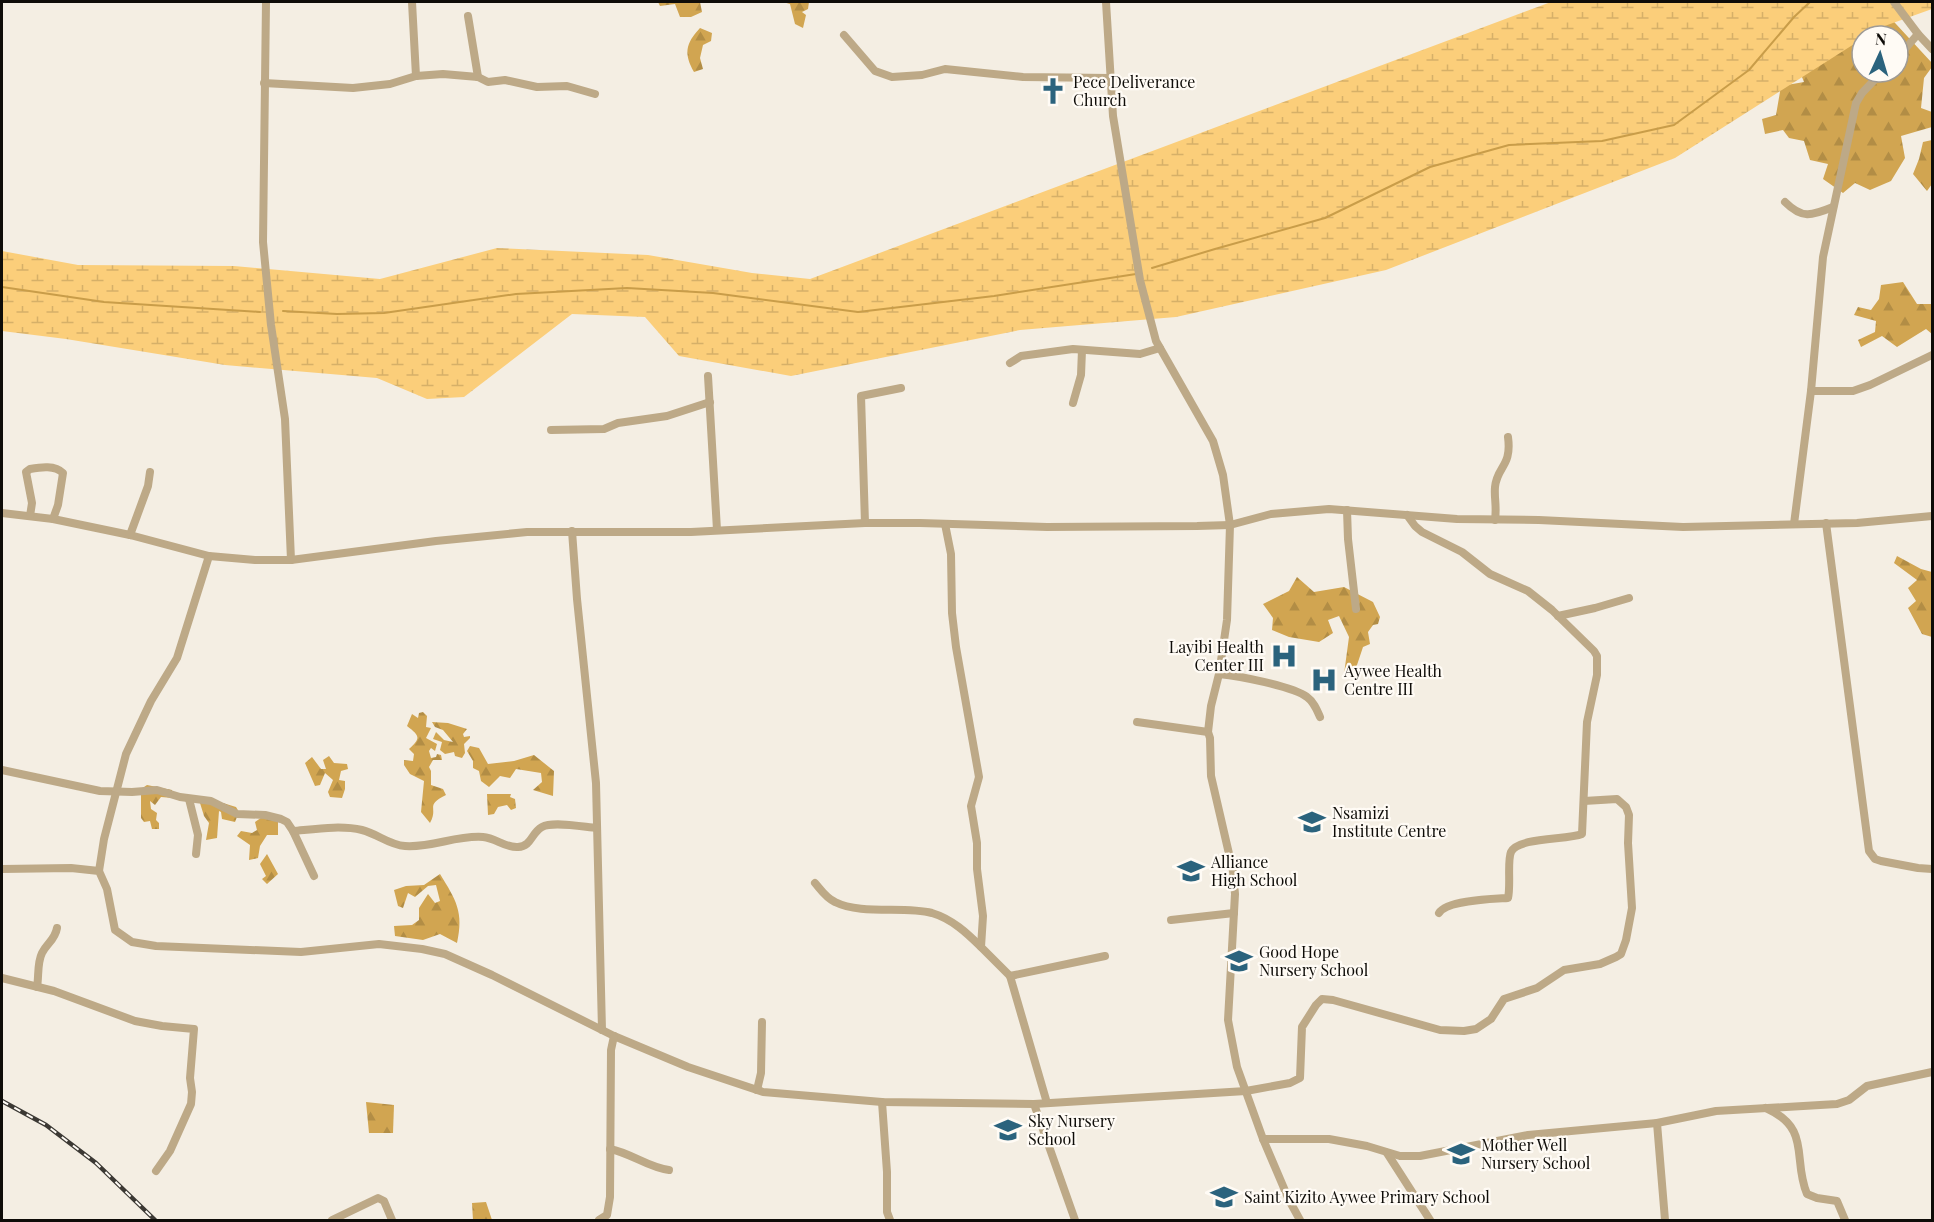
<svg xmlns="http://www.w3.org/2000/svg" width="1934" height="1222" font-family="'Playfair Display',serif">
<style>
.forest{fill:url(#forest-firs);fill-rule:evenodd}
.wetland{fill:url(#wetland-marsh)}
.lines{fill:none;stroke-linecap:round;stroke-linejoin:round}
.stream{stroke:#c99d49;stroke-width:2}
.minor{stroke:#bda987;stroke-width:8}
.rail-casing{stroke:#3c3934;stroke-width:4.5}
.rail{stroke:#fffbf5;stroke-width:2;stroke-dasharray:7;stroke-linecap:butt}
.labels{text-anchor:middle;stroke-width:4.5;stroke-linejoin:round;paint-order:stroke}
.poi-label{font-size:16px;fill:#0e0c08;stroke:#fffbf5;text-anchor:start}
</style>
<defs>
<pattern id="forest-firs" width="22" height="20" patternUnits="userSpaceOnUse" patternTransform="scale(1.5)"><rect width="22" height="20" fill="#d1a551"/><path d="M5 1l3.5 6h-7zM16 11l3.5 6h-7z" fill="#b28d45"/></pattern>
<pattern id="wetland-marsh" width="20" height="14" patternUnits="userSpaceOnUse" patternTransform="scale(1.5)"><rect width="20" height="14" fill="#fbce7a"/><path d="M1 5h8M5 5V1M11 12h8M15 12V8" fill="none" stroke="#d6b068"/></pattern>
</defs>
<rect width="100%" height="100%" fill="#f4eee3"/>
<g class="forest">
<path d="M658,2H700L702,12L691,17H680L675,4L660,6Z"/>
<path d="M783,2H809L808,9L802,12L806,15L803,28L795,24L790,4Z"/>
<path d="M1884,11L1932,63V67L1924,78L1921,108L1932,112V127L1901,136L1905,158L1891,181L1870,190L1855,183L1843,193L1823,179L1828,164L1810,160L1804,141L1789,138L1783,130L1765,134L1762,119L1776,115L1781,86L1804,82L1798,67ZM1862,36H1898V72H1862Z"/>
<path d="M700,28L712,33L711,41L703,45L700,58L703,69L694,72C684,54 685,44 700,28Z"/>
<path d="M1932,140V184L1927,191L1913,174L1919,159L1923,142Z"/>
<path d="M1903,282L1917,304H1932V334L1926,329L1897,347L1882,336L1861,347L1858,340L1875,332L1876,321L1854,315L1858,307L1871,310L1879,299L1881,285Z"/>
<path d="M1897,556L1921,569L1932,572V637L1922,634L1908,608L1916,601L1908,588L1917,580L1894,563Z"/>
<path d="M1297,577L1314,592L1344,587L1373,602L1380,617L1378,624L1373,625L1368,632L1370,644L1363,647L1357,665L1349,675L1344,674L1349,637L1339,616L1328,620L1333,633L1319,642L1289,637L1272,630L1273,618L1263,604L1289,591Z"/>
<path d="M423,712L427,716L426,727L431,728L426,738L437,744L435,751L431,748L429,751L431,758L436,757L437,754L441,755L442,760H433L429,767L431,771V785L443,789L446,795C424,806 439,807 430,823L421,812L424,781L410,774L404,765V760L413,761L414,754L409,749C421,738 420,736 407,726L412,714L418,718L419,713Z"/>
<path d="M432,722L448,723L467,729L463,734L464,737L470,736V738L464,744L465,753L462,758L455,756L454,752L445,754L440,750L442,742L433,739L436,732L444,740L453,742L443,730L435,727Z"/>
<path d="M470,746L479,748L488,764L514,761L534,755L554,771L553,796L533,790L542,782L541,773L516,769L510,778L500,776L489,787L481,781L479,771L473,768V761L467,751Z"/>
<path d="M329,756L334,763L347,764L348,769L341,771L339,780L345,781V789L342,798L330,797L328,792L333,780L325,773L320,785L315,786L305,763L312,757L321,769H326L323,760Z"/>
<path d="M147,785L172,790L173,798L161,797L155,805L150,801L151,809L157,813L156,820L159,823V829H152L150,821L144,822L141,818V789Z"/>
<path d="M487,794H511L510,797L515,799L516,808L511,810L507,805L498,807L494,814L488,815Z"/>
<path d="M200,803H223L236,807L239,812L235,822L222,819L221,812L219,811L217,838L206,840L209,823L204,816Z"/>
<path d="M265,815L278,820V835H267L260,846L258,858L249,860L250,845L237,836L241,831L252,833L257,830L255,822Z"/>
<path d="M267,854L278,874L267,884L262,879L266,876L260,864Z"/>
<path d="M440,874C456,900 464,912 457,943L440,934L423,940L395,936L394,926L412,925L419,920V908L428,894L435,903L440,901L436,885L428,886L415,897L408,893L403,908L398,906L394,890L406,886L424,885Z"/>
<path d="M366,1102L394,1105L393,1133H369Z"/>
<path d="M486,1202L492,1220H473L472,1203Z"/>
</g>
<path class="wetland" d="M1551,2H1932V9L1879,28L1867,36H1862V39L1675,158L1386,270L1176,317L1020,330L791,376L679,356L645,317L572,314L464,397L427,399L377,378L225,365L66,339L2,331V251L78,265L234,266L380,279L497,248L648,255L752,273L810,279Z"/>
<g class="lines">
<g class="stream">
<path d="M1152,268L1215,249L1325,218L1430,167L1509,145L1602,141L1674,125L1749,70L1794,17L1810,2"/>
<path d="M2,287L104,302L260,312"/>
<path d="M283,311L337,314L384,313L516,294L627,288L713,293L858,312L994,296L1136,274"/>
</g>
<g class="minor">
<path d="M266,2L263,242L271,325L285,419L291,560"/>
<path d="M412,2L416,76"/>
<path d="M1106,2L1113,116L1140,280L1156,341L1213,441L1223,475L1230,525L1227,620L1219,674L1211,706L1208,732L1210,738L1211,776L1233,871L1235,894L1228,1020L1237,1067L1263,1139L1289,1200L1300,1220"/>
<path d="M1894,2L1918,34L1932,49"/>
<path d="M468,16L478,77"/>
<path d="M844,35L875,71L892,77L922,75L945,69L1023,77L1110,78"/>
<path d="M1898,57L1918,34"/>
<path d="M264,83L353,88L390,84L416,76L443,74L478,77L488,82L505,80L537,87L567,86L595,94"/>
<path d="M1785,202C1802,219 1811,216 1833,207"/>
<path d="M1010,363L1021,356L1073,349L1140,354L1160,348"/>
<path d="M708,376L717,530"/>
<path d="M1811,391H1853L1870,385L1932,355"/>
<path d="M1073,403L1081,375L1082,350"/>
<path d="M551,430L604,429L618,423L667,416L710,402"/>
<path d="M1347,510L1348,539L1356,609"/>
<path d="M2,513L53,519L130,535L209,556L255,560H291L436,541L527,532H691L865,523H920L1047,527L1197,526L1230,525L1271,514L1329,509L1457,519L1539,520L1683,527L1857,523L1932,516"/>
<path d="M1407,515L1415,526L1422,532L1462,552L1490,574L1528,591L1552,610L1594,651L1597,656V675L1587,722L1582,834C1567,840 1518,837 1511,852C1507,861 1511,886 1508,898C1493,899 1447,900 1439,913"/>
<path d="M30,516L32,503L26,472L30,469C41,467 55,465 63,473L58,505L53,519"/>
<path d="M1495,520C1497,506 1494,498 1495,487C1497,466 1512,467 1508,437"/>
<path d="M865,523L861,396L901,388"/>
<path d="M1826,523L1869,851L1875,859L1881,861L1918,868L1932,869"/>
<path d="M945,524L951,554L952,613L956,647L979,777L971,806L977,843V869L983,916L981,947L1010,976L1047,1103"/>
<path d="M1794,524L1811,391L1823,257L1856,103L1862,93L1882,72"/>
<path d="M572,531L577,599L596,783L602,1030"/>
<path d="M130,535L148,486L150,472"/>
<path d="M1558,616L1595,608L1629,598"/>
<path d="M1219,674C1238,676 1293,686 1307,697C1314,702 1317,710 1320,717"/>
<path d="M1137,722L1208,732"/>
<path d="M2,770L100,791L132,792L157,790L180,797L211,801L237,814L265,815L281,819L287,822L293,831L314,876"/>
<path d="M189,799L198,835L196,854"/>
<path d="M293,831C315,829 341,825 362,830C378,834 389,845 405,846C432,848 456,835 483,837C496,838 505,848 518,847C532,846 531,833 542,827C553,821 584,827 597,828"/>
<path d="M2,869L71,868L99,871L107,889L115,930L132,942L156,946L301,952L379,944L422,949L445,954L492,975L614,1036L688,1067L763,1092L882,1102L1034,1104L1246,1091L1290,1083L1300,1078L1302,1027L1316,1005L1322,999L1333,1000L1440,1030L1464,1031L1476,1029L1491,1019L1504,999L1537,988L1564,970L1600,964L1616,957L1621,954L1626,940L1632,908L1628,843L1629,815L1626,807L1617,799L1584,801"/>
<path d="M99,871L104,839L126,754L151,701L177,658L209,556"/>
<path d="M815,883C821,890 826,898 835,902C861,915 904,906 932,913C952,919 967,933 981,947"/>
<path d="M1171,920L1234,913"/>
<path d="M1010,976L1105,956"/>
<path d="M2,978L54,991L135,1021L162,1026L194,1029L190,1078L192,1092L191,1104L170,1151L156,1171"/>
<path d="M37,987C39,976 37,963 42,953C47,943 55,940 57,928"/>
<path d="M757,1090L761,1073L762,1022"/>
<path d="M882,1102L887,1172V1212L890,1220"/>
<path d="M1034,1104L1075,1220"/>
<path d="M1766,1108C1812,1129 1792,1158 1807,1194L1817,1198L1837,1201L1845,1220"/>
<path d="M1657,1123L1665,1220"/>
<path d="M1263,1139H1329L1367,1146L1400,1156H1420L1528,1135L1657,1123L1716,1111L1837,1104L1849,1100L1867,1086L1932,1072"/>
<path d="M610,1149C631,1153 649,1168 669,1170"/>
<path d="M1387,1153L1430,1220"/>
<path d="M332,1220L378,1198L384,1201L392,1220"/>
<path d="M599,1220L607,1215L610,1197L611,1050L614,1036"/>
</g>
<defs>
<path id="rail" d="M2,1101L46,1125L96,1163L155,1220"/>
</defs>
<use href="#rail" class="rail-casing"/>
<use href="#rail" class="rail"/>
</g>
<defs>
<symbol id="church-bare" viewBox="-9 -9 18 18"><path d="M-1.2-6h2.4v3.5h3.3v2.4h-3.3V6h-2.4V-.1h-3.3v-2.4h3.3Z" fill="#2b637d" stroke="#fffbf5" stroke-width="2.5" paint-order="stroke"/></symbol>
<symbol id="hospital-bare" viewBox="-9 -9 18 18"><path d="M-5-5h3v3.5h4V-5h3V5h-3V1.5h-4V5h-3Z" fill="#2b637d" stroke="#fffbf5" stroke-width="2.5" paint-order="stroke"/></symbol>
<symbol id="school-bare" viewBox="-9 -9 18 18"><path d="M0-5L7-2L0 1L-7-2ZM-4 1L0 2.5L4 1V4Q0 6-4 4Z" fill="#2b637d" stroke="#fffbf5" stroke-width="2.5" paint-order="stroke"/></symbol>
</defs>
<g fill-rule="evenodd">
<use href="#church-bare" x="1034" y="72" width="38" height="38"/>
<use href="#hospital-bare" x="1265" y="637" width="38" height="38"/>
<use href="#hospital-bare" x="1305" y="661" width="38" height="38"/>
<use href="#school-bare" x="1293" y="803" width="38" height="38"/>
<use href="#school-bare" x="1172" y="852" width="38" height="38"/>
<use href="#school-bare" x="1220" y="942" width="38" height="38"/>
<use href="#school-bare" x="989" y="1111" width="38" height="38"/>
<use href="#school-bare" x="1442" y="1135" width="38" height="38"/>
<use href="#school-bare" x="1205" y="1178" width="38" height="38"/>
</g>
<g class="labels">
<g class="poi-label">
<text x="1073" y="88">Pece Deliverance<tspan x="1073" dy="18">Church</tspan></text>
<text x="1264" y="653" text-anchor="end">Layibi Health<tspan x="1264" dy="18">Center III</tspan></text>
<text x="1344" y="677">Aywee Health<tspan x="1344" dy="18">Centre III</tspan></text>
<text x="1332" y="819">Nsamizi<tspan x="1332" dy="18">Institute Centre</tspan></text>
<text x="1211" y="868">Alliance<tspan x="1211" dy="18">High School</tspan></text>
<text x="1259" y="958">Good Hope<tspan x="1259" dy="18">Nursery School</tspan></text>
<text x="1028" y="1127">Sky Nursery<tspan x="1028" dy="18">School</tspan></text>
<text x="1481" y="1151">Mother Well<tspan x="1481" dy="18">Nursery School</tspan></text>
<text x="1244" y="1203">Saint Kizito Aywee Primary School</text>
</g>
</g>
<rect width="1934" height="1222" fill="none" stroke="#0e0c08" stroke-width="6"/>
<g transform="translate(1880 54) rotate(4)"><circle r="28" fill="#fffbf5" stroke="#9f9b96" stroke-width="1.5"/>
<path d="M0-4.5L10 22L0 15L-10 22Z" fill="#2b637d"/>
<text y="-9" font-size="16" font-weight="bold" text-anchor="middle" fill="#0e0c08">N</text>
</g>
</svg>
